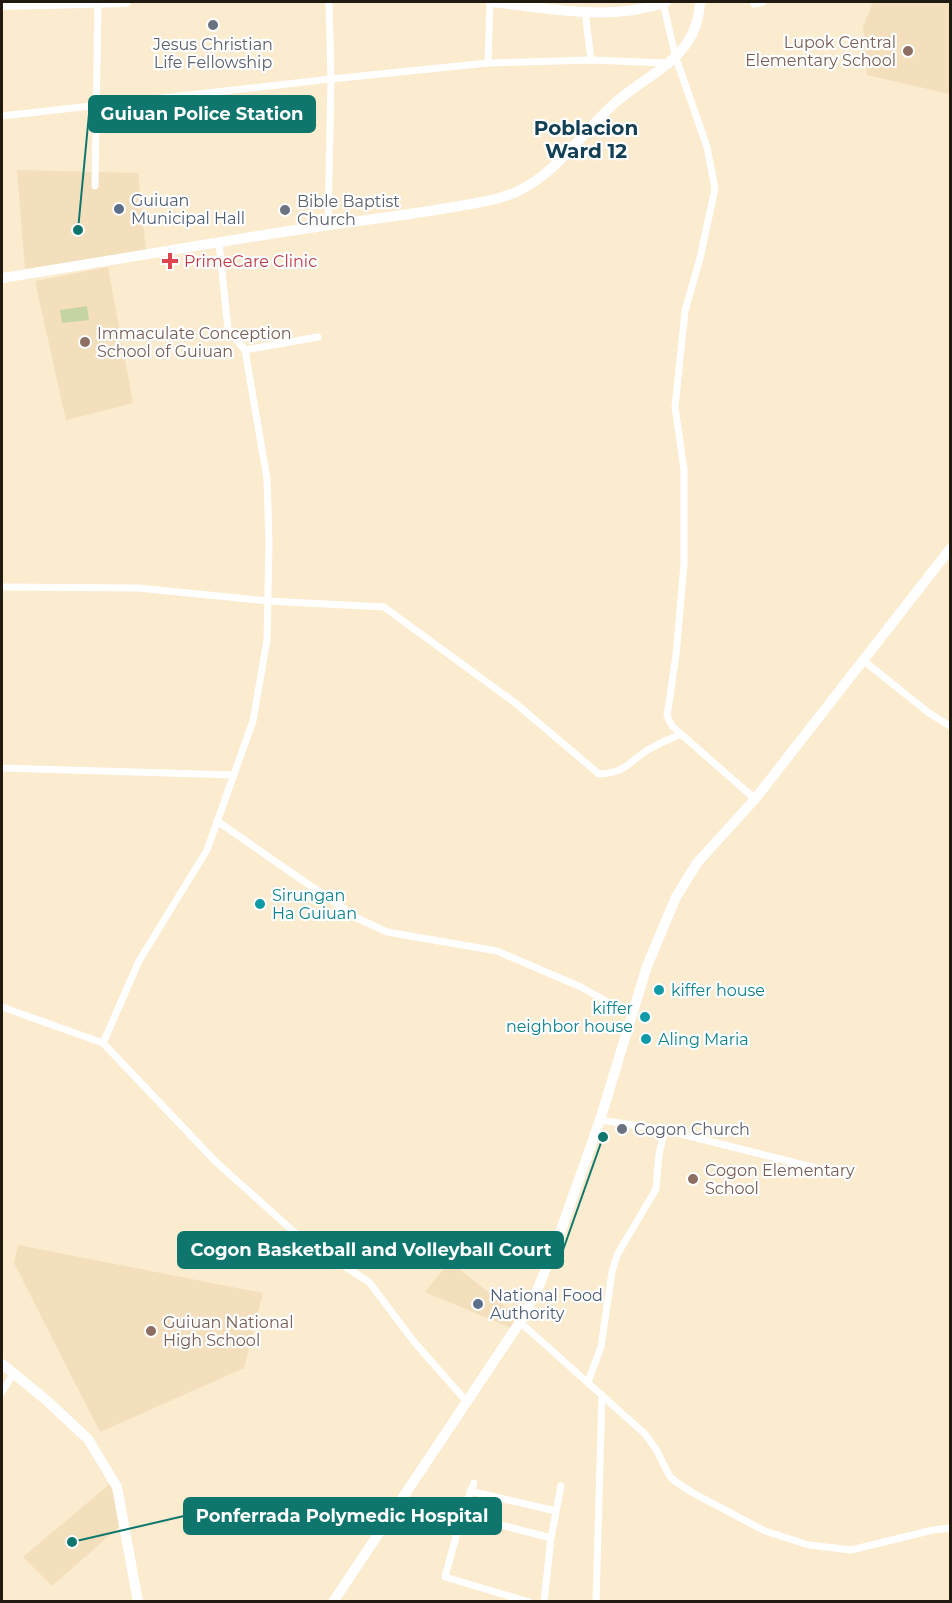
<svg xmlns="http://www.w3.org/2000/svg" width="952" height="1603" font-family="Montserrat,sans-serif">
<style>
.built{fill:#f4dfbc}
.green{fill:#c5d4a3}
.lines{fill:none;stroke-linecap:round;stroke-linejoin:round}
.street{stroke:#fff;stroke-width:7}
.secondary{stroke:#fff;stroke-width:10}
.primary{stroke:#fff;stroke-width:10}
.worship-dot{fill:#6b7280;stroke:#fff;stroke-width:2}
.education-dot{fill:#8d6e63;stroke:#fff;stroke-width:2}
.service-dot{fill:#5c6f8a;stroke:#fff;stroke-width:2}
.health-dot{fill:#e0444e;stroke:#fff;stroke-width:2}
.culture-dot{fill:#0f9aa8;stroke:#fff;stroke-width:2}
.labels{text-anchor:middle;stroke-width:4.5;stroke-linejoin:round;paint-order:stroke}
.education-label{font-size:16px;fill:#785e54;stroke:#fff;text-anchor:start}
.worship-label{font-size:16px;fill:#5b616d;stroke:#fff;text-anchor:start}
.service-label{font-size:16px;fill:#4e5e75;stroke:#fff;text-anchor:start}
.health-label{font-size:16px;fill:#be3a42;stroke:#fff;text-anchor:start}
.culture-label{font-size:16px;fill:#0d838f;stroke:#fff;text-anchor:start}
.quarter-label{font-size:20px;font-weight:bold;fill:#134055;stroke:#fff}
.leader{fill:none;stroke:#0f766e;stroke-width:2}
.callout-dot{fill:#0f766e;stroke:#fff;stroke-width:2}
.callout{fill:#0f766e;stroke:#0f766e;stroke-width:2}
.callout-label{font-size:18px;text-anchor:middle;font-weight:bold;fill:#fff}
</style>
<rect width="100%" height="100%" fill="#fbebcf"/>
<g class="built">
<path d="M873,2H950V94L867,75L863,27Z"/>
<path d="M17,170L138,173L146,250L25,269Z"/>
<path d="M108,267L133,403L66,420L35,281Z"/>
<path d="M18,1245L263,1293L244,1368L100,1432L14,1263Z"/>
<path d="M450,1261L517,1316L511,1328L425,1292Z"/>
<path d="M111,1483L116,1494L120,1526L52,1586L23,1557Z"/>
</g>
<path class="green" d="M87,306L89,320L62,323L60,310Z"/>
<g class="lines">
<g class="street">
<path d="M663,3L676,58L707,147L715,189L700,258L685,311L675,407L684,469V564L676,655L667,716L672,726L681,734"/>
<path d="M754,4L763,2"/>
<path d="M585,11L591,60"/>
<path d="M488,63L490,2"/>
<path d="M2,116L331,79L329,2"/>
<path d="M95,186L98,2"/>
<path d="M328,225L331,79L488,63L591,60L667,63"/>
<path d="M245,350L318,337"/>
<path d="M2,587L138,588L268,601L384,607L514,702L599,774C623,773 628,764 646,751C657,744 669,739 681,734L755,799"/>
<path d="M864,661L929,713L950,726"/>
<path d="M2,768L234,775"/>
<path d="M217,821L357,918L387,932L497,951L581,987L611,1004L633,1011"/>
<path d="M2,1007L103,1043L216,1162L302,1239L369,1282L415,1343L467,1402"/>
<path d="M103,1043L139,961L207,850L253,721L267,640L269,542L267,479L245,350L228,329L219,243"/>
<path d="M600,1120L665,1130L844,1175"/>
<path d="M520,1322L645,1434L656,1449L670,1477L676,1482L693,1493L765,1531L809,1545L851,1550L933,1530L950,1528"/>
<path d="M588,1382L601,1347L612,1272L617,1255L656,1189L659,1154L665,1130"/>
<path d="M2,1392L13,1374"/>
<path d="M474,1483L462,1515L445,1577L529,1602"/>
<path d="M470,1491L556,1511"/>
<path d="M395,1509L458,1514L551,1538"/>
<path d="M544,1602L551,1538L561,1486"/>
<path d="M596,1602L602,1395"/>
</g>
<g class="secondary">
<path d="M492,2C548,8 611,22 666,2"/>
<path d="M2,5L126,2"/>
<path d="M2,278C111,261 219,241 329,225C372,219 416,214 459,206C478,203 498,200 516,192C558,173 583,131 616,102C653,70 697,58 700,2"/>
<path d="M333,1602L520,1322L539,1286L561,1230L600,1120L647,966L676,897L697,863L755,799L950,549"/>
</g>
<path class="primary" d="M2,1364L45,1399L88,1439L117,1487L138,1602"/>
</g>
<g class="worship-dot">
<circle cx="213" cy="25" r="6"/>
<circle cx="285" cy="210" r="6"/>
<circle cx="622" cy="1129" r="6"/>
</g>
<g class="education-dot">
<circle cx="908" cy="51" r="6"/>
<circle cx="85" cy="342" r="6"/>
<circle cx="693" cy="1179" r="6"/>
<circle cx="151" cy="1331" r="6"/>
</g>
<g class="service-dot">
<circle cx="119" cy="209" r="6"/>
<circle cx="478" cy="1304" r="6"/>
</g>
<path class="health-dot" d="M167 252h6v6h6v6h-6v6h-6v-6h-6v-6h6z"/>
<g class="culture-dot">
<circle cx="260" cy="904" r="6"/>
<circle cx="659" cy="990" r="6"/>
<circle cx="645" cy="1017" r="6"/>
<circle cx="646" cy="1039" r="6"/>
</g>
<g class="labels">
<g class="education-label">
<text x="896" y="48" text-anchor="end">Lupok Central<tspan x="896" dy="18">Elementary School</tspan></text>
<text x="97" y="339">Immaculate Conception<tspan x="97" dy="18">School of Guiuan</tspan></text>
<text x="705" y="1176">Cogon Elementary<tspan x="705" dy="18">School</tspan></text>
<text x="163" y="1328">Guiuan National<tspan x="163" dy="18">High School</tspan></text>
</g>
<g class="worship-label">
<text x="213" y="50" text-anchor="middle">Jesus Christian<tspan x="213" dy="18">Life Fellowship</tspan></text>
<text x="297" y="207">Bible Baptist<tspan x="297" dy="18">Church</tspan></text>
<text x="634" y="1135">Cogon Church</text>
</g>
<g class="service-label">
<text x="131" y="206">Guiuan<tspan x="131" dy="18">Municipal Hall</tspan></text>
<text x="490" y="1301">National Food<tspan x="490" dy="18">Authority</tspan></text>
</g>
<g class="health-label">
<text x="184" y="267">PrimeCare Clinic</text>
</g>
<g class="culture-label">
<text x="272" y="901">Sirungan<tspan x="272" dy="18">Ha Guiuan</tspan></text>
<text x="671" y="996">kiffer house</text>
<text x="633" y="1014" text-anchor="end">kiffer<tspan x="633" dy="18">neighbor house</tspan></text>
<text x="658" y="1045">Aling Maria</text>
</g>
<g class="quarter-label">
<text x="586" y="135">Poblacion<tspan x="586" dy="23">Ward 12</tspan></text>
</g>
</g>
<path class="leader" d="M78 230L89 114M603 1137L563 1250M72 1542L184 1516"/>
<g class="callout-dot">
<circle cx="78" cy="230" r="6"/>
<circle cx="603" cy="1137" r="6"/>
<circle cx="72" cy="1542" r="6"/>
</g>
<g class="callout">
<rect x="89" y="96" width="226" height="36" rx="6"/>
<rect x="178" y="1232" width="385" height="36" rx="6"/>
<rect x="184" y="1498" width="317" height="36" rx="6"/>
</g>
<g class="callout-label">
<text x="202" y="120">Guiuan Police Station</text>
<text x="371" y="1256">Cogon Basketball and Volleyball Court</text>
<text x="342" y="1522">Ponferrada Polymedic Hospital</text>
</g>
<rect width="952" height="1603" fill="none" stroke="#201a10" stroke-width="6"/>
</svg>
